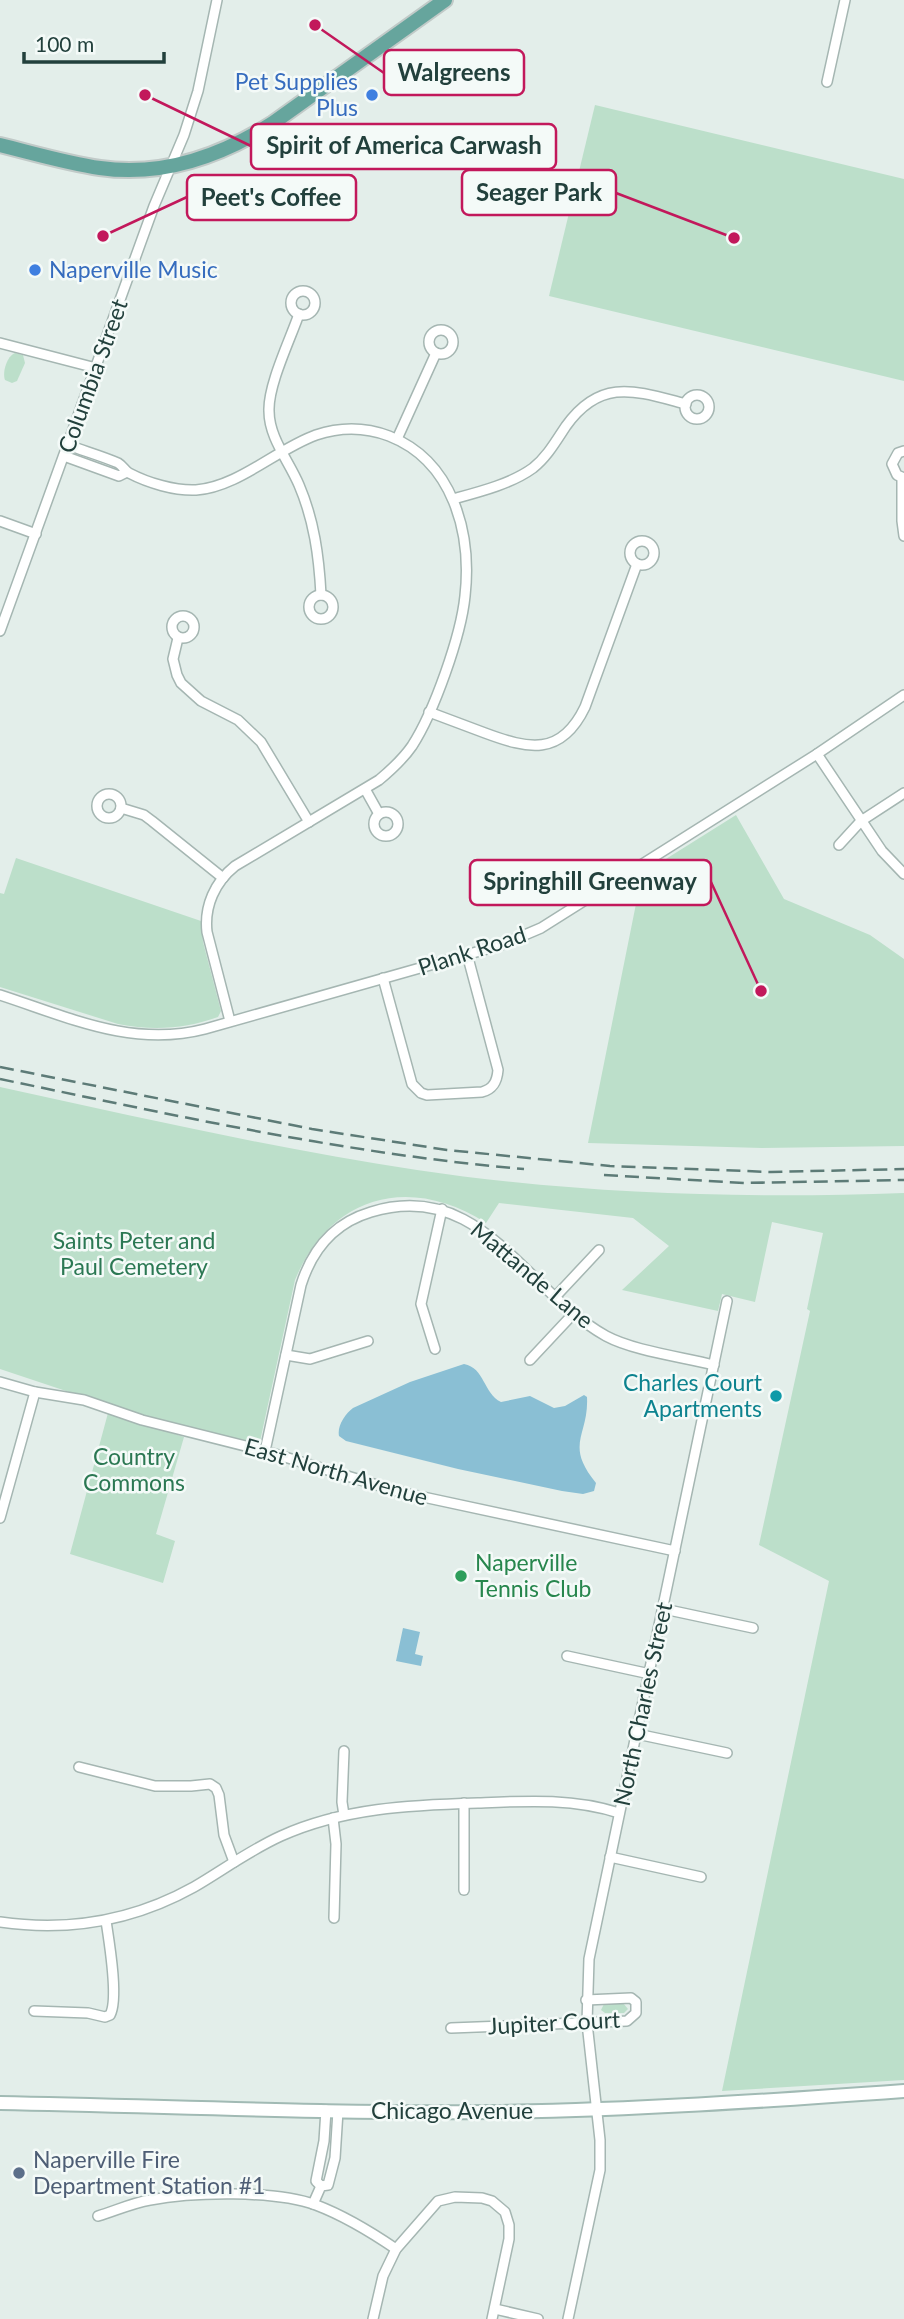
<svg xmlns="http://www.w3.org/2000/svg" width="904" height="2319" font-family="Lato,sans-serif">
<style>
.green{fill:#bcdfca}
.water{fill:#8abfd4}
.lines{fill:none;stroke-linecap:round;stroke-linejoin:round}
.minor-casing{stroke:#a5b6b2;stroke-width:12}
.secondary-casing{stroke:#a1bab4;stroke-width:16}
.primary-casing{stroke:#c1cac8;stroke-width:18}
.minor{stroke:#fff;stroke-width:9}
.secondary{stroke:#fff;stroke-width:12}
.primary{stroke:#66a59d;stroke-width:14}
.rail{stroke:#5d7b77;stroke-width:2.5;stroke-dasharray:14 7;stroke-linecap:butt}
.shop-dot{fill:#3f7fe0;stroke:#f4faf8;stroke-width:2.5}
.culture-dot{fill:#0f9aa8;stroke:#f4faf8;stroke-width:2.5}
.leisure-dot{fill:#2e9e5b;stroke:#f4faf8;stroke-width:2.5}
.service-dot{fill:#5c6f8a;stroke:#f4faf8;stroke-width:2.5}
.labels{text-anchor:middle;stroke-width:5;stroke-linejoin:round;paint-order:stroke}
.shop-label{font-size:23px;fill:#366cbe;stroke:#f4faf8;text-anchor:end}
.street-label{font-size:23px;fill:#22403c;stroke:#f4faf8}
.park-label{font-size:23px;fill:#2b7853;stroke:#f4faf8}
.culture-label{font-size:23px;fill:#0d838f;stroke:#f4faf8;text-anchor:end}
.leisure-label{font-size:23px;fill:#27864d;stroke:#f4faf8;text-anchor:start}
.service-label{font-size:23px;fill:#4e5e75;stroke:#f4faf8;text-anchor:start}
.leader{fill:none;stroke:#c2185b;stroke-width:2.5}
.callout-dot{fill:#c2185b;stroke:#f4faf8;stroke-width:2.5}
.callout{fill:#f4faf8;stroke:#c2185b;stroke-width:2.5}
.callout-label{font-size:24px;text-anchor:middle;font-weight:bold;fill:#22403c}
</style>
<rect width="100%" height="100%" fill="#e3eeea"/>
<g class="green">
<path d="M595,105L904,179V381L549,296Z"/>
<path d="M15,353L23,355L25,363L17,381L12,383L5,380C2,372 7,356 15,353Z"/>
<path d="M736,815L784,899L870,935L904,959V1146L762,1148L588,1143L642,874Z"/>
<path d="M16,858L201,921L203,942L221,1011L218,1017C185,1029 153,1031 118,1024L0,987V893L4,894Z"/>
<path d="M0,1087C138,1117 276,1149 417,1170C577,1194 742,1199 904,1193V2080L722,2091L829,1581L759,1545L810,1311L807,1309L823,1233L772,1222L755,1302L722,1294L718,1311L622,1290L669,1246L633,1218L499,1203L486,1223C410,1174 330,1195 295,1280L259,1446L147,1418L0,1369Z"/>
<path d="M108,1413L184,1437L156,1534L175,1541L163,1583L70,1554Z"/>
<path d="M623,2003L628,2009L624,2013H605L601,2010L604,2004Z"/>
</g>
<g class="water">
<path d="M464,1364C485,1368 483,1393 501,1402L530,1396L554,1408L565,1406L584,1395L587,1397C589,1436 564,1444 596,1483L594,1491L583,1494L562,1491L458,1469L346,1441L339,1436C337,1426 345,1414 353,1408L410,1382Z"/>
<path d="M403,1628L420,1632L415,1654L423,1656L421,1666L396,1661Z"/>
</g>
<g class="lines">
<defs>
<g id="minor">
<path d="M827,82L845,0"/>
<circle cx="303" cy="303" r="12"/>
<path d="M299,314C290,340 268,385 269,411C269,438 289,461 299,485C314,520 319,556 321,595"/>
<circle cx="441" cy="342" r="12"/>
<path d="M0,343L96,368"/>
<circle cx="697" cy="407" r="12"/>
<path d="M397,439L436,353"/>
<path d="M68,445C84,451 102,456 118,463C123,466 125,471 129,473C148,483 175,491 196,490C238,487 277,449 316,435C340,427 365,427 389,436C453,461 472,533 465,596C461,636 434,712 412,746C403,759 391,770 379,780L235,866C215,882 204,906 207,932L230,1021"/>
<path d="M904,451L898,453L892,464L897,475L904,478"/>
<path d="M64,456L119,476L127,472"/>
<path d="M902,478V521L904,536"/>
<path d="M453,499C479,492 511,484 533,468C547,457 556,441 566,426C601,377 636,391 686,404"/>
<path d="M0,521L36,534"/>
<circle cx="642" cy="553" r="12"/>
<circle cx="321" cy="607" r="12"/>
<circle cx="183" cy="627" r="11"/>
<path d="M0,631L154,206L184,135L198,91L217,0"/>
<path d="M178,638L173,659L177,675L181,683L201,701L238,720L261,742L309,822"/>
<path d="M429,712C448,719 466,726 485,733C528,749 561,757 585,707L637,564"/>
<path d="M817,754L882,851L904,874"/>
<path d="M365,789L379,814"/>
<circle cx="109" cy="806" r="12"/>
<path d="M121,808L144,815L152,821L223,878"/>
<circle cx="386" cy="824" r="12"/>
<path d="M839,845L861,821L904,793"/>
<path d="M383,978L412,1084L421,1093L427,1095L482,1092C493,1089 497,1082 498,1070L467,954"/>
<path d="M0,995C68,1017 132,1048 205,1029L501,945L541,928L817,754L904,695"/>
<path d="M556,1296L599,1250"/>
<path d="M435,1349L421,1304L442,1209"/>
<path d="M286,1355L310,1359L368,1341"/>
<path d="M530,1360L574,1313"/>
<path d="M0,1382L35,1392L84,1400L142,1420L265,1451L400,1492L675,1551"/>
<path d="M265,1451L301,1285C312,1250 334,1223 371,1212C481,1178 525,1291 606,1336C634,1351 683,1357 714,1365"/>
<path d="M0,1518L35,1392"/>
<path d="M664,1609L753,1628"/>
<path d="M567,1656L650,1674"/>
<path d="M637,1734L727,1753"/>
<path d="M344,1751L342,1802L344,1815"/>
<path d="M79,1767L155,1786H191L210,1784L216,1788L219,1795L224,1835L234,1862"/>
<path d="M464,1803V1890"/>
<path d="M333,1818L336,1844L334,1918"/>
<path d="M610,1857L701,1877"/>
<path d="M0,1922C69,1932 133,1921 194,1887C223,1870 250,1850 281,1836C343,1808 410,1805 478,1803C525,1801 573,1798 619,1813"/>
<path d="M34,2011L88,2013L105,2017L110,2015C119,1999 109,1941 106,1921"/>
<path d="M451,2028L627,2021L636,2013V2002L631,1998L586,2000"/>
<path d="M321,2186L316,2181L324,2141L326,2110"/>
<path d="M313,2204L321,2186L328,2185L335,2158L338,2111"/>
<path d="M98,2216C115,2211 132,2203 150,2200C193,2192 275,2190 316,2205C345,2216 371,2232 396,2249"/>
<path d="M495,2309L538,2319"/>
<path d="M373,2319L383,2276L396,2249L438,2201L455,2197L482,2198L492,2201L505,2212L509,2225V2239L492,2319"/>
<path d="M568,2319L600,2170V2140L587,2023L589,1959L727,1301"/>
</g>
<path id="secondary" d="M0,2103C164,2106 328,2114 492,2112C630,2110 767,2101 904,2091"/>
<path id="primary" d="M0,145C33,153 66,163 100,168C162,177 221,156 273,123L445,0"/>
</defs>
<use href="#minor" class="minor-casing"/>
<use href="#secondary" class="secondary-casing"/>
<use href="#primary" class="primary-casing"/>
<use href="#minor" class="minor"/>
<use href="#secondary" class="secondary"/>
<use href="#primary" class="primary"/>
<g class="rail">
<path d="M0,1067L312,1129L447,1150L610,1166L771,1172L904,1169"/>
<path d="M0,1079C173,1115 347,1154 524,1169"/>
<path d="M604,1175L744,1183L904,1180"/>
</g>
</g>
<g class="shop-dot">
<circle cx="372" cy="95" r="7"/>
<circle cx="35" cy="270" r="7"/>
</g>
<circle class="culture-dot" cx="776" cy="1396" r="7"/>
<circle class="leisure-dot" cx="461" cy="1576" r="7"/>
<circle class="service-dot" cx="19" cy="2173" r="7"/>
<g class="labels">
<g class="shop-label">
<text x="358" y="90">Pet Supplies<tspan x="358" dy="26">Plus</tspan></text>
<text x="49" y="278" text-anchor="start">Naperville Music</text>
</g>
<g class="street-label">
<text transform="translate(93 376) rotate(-70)" y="8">Columbia Street</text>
<text transform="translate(472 951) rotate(-18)" y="8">Plank Road</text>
<text transform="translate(532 1275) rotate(40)" y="8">Mattande Lane</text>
<text transform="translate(336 1472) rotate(16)" y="8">East North Avenue</text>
<text transform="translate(643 1704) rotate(-78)" y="8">North Charles Street</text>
<text transform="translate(554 2023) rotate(-3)" y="8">Jupiter Court</text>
<text x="452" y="2119">Chicago Avenue</text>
</g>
<g class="park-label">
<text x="134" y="1249">Saints Peter and<tspan x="134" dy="26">Paul Cemetery</tspan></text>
<text x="134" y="1465">Country<tspan x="134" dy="26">Commons</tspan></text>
</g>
<g class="culture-label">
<text x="762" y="1391">Charles Court<tspan x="762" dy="26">Apartments</tspan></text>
</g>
<g class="leisure-label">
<text x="475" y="1571">Naperville<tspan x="475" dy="26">Tennis Club</tspan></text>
</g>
<g class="service-label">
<text x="33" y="2168">Naperville Fire<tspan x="33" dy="26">Department Station #1</tspan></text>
</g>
</g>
<path class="leader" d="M315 25L384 73M145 95L251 146M734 238L616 193M103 236L187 197M761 991L711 882"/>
<g class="callout-dot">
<circle cx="315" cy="25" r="7"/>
<circle cx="145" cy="95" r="7"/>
<circle cx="734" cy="238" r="7"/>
<circle cx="103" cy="236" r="7"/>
<circle cx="761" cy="991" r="7"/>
</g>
<g class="callout">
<rect x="384" y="50" width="140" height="45" rx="7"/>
<rect x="251" y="124" width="305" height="45" rx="7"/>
<rect x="462" y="170" width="154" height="45" rx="7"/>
<rect x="187" y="175" width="169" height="45" rx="7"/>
<rect x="470" y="860" width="241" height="45" rx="7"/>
</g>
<g class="callout-label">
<text x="454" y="81">Walgreens</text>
<text x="404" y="154">Spirit of America Carwash</text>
<text x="539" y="201">Seager Park</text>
<text x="271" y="206">Peet's Coffee</text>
<text x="590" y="890">Springhill Greenway</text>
</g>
<path d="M24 52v10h140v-10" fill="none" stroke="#22403c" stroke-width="3.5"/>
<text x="35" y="52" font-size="21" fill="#22403c" stroke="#f4faf8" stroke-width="5" paint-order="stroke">100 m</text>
</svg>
